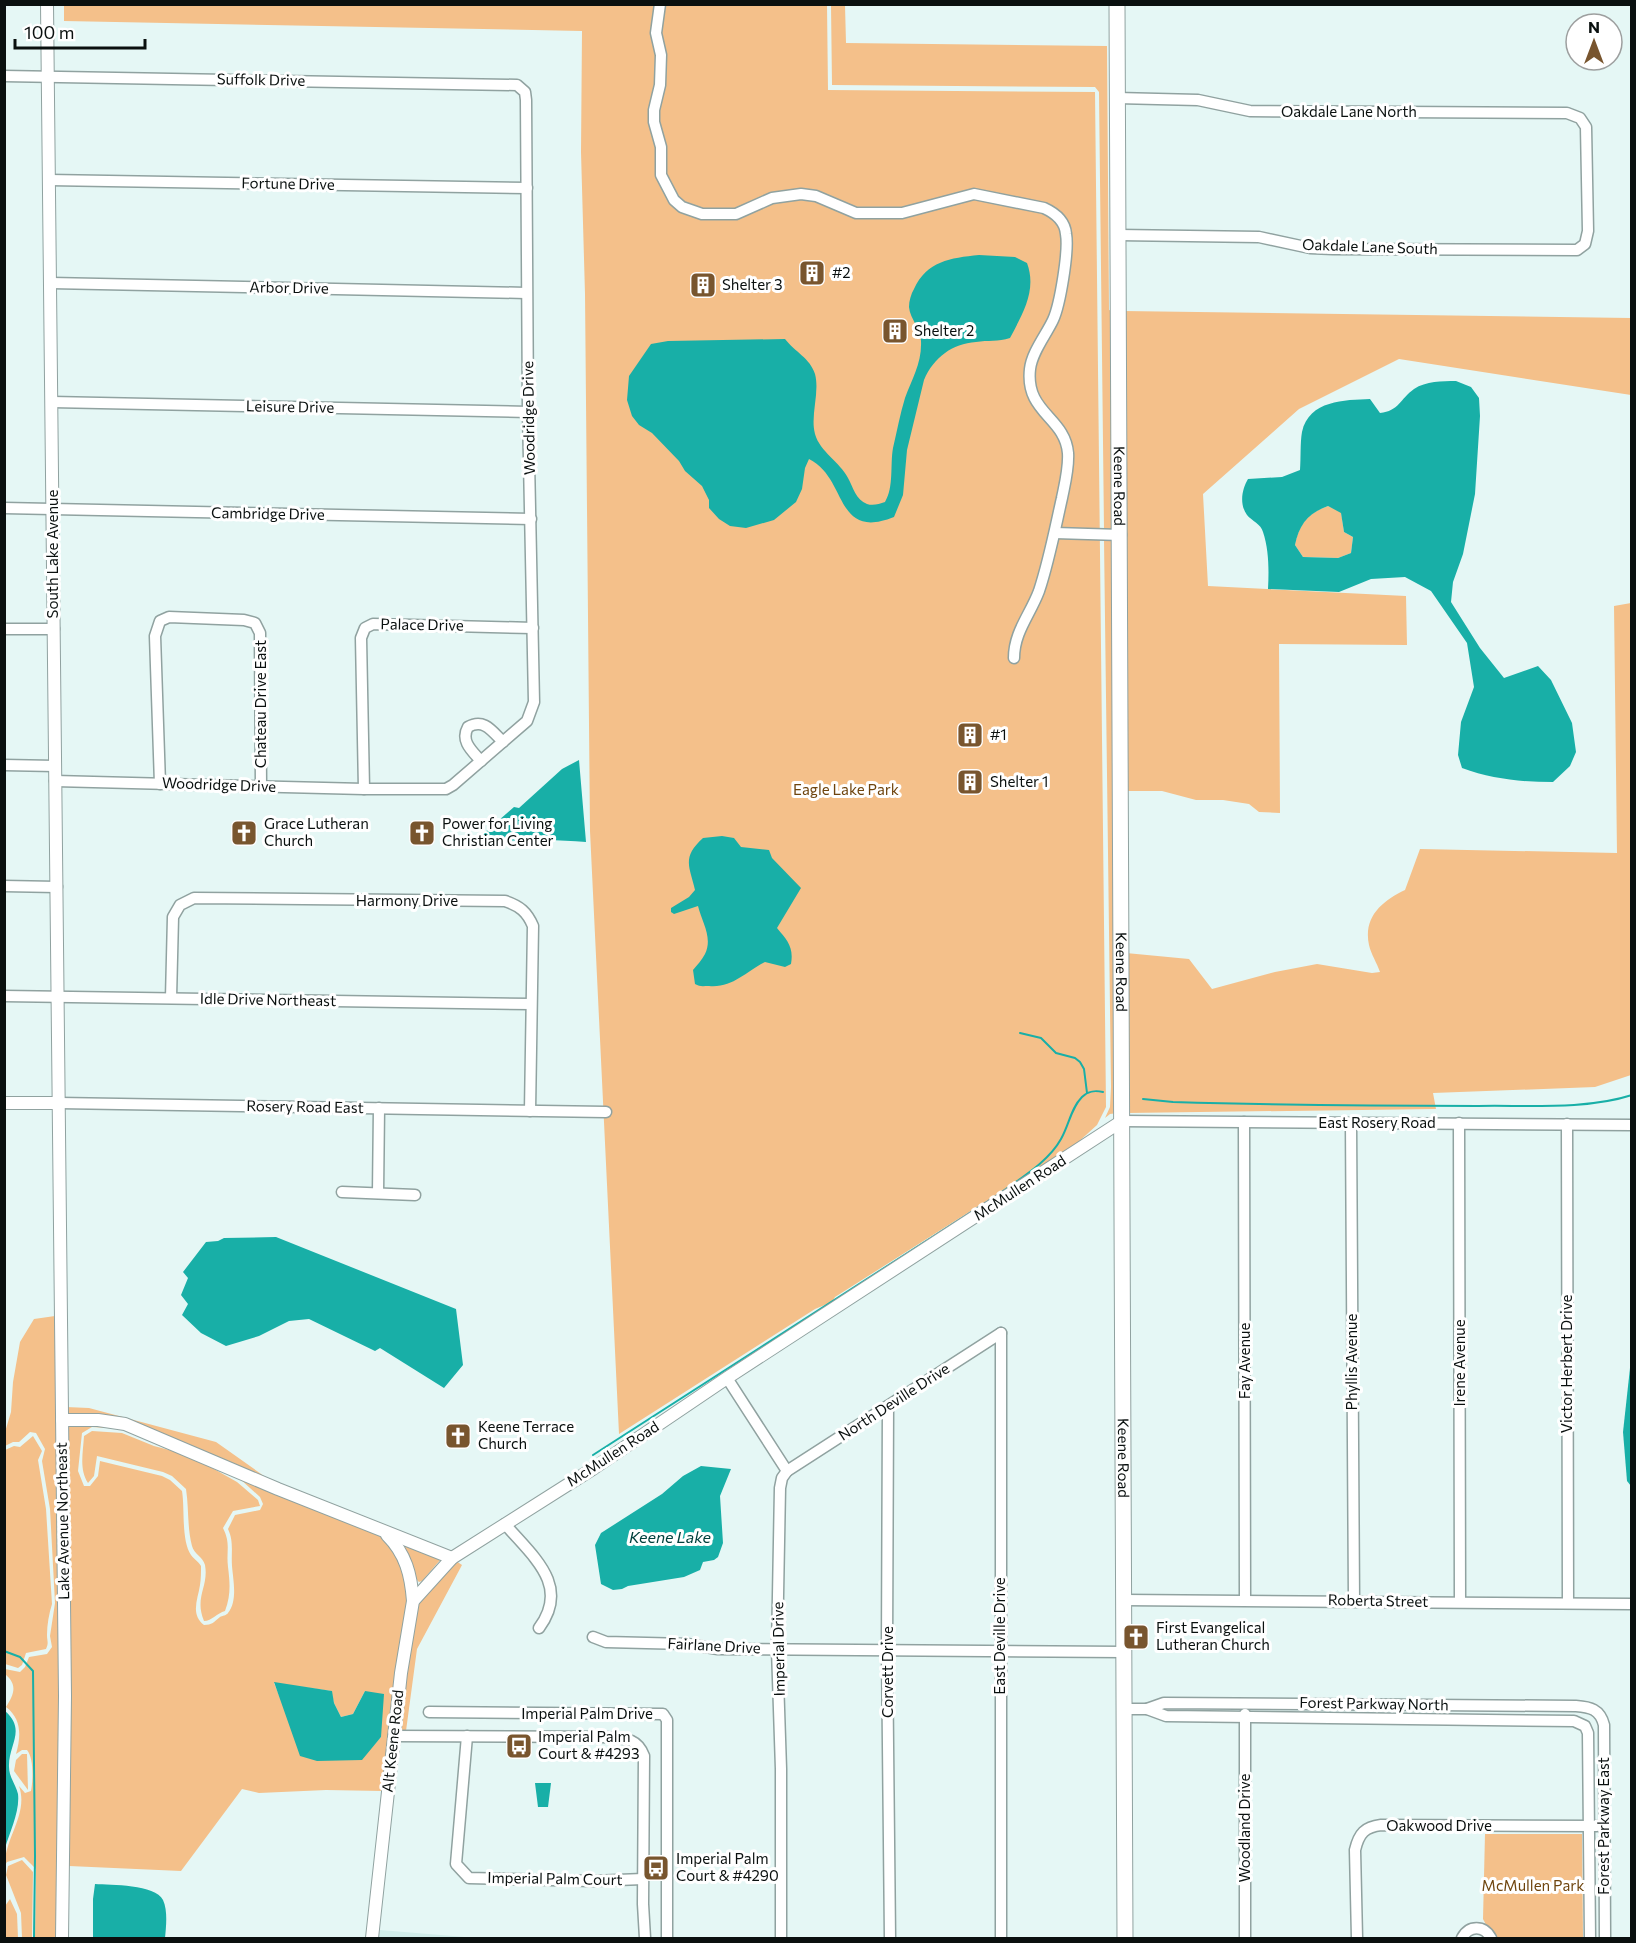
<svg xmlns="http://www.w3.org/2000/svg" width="1636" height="1943" font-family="Commissioner,sans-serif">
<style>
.built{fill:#d1edea}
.green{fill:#f4c08a;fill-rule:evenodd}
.water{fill:#18afa7;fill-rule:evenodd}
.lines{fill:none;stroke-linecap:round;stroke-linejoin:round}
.stream{stroke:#18afa7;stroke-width:2}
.minor-casing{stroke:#90a2a0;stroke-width:13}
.tertiary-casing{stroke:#90a2a0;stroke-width:14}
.secondary-casing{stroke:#90a2a0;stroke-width:17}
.minor{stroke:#fff;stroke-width:10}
.tertiary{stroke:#fff;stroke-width:12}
.secondary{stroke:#fff;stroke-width:15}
.labels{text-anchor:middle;stroke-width:6;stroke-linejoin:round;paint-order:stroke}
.street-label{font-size:15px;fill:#0a100f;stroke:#fff}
.poi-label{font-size:15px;fill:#0a100f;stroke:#fff;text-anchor:start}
.park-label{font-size:15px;fill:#6e440d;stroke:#fff}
.water-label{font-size:16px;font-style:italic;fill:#01413d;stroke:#fff}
</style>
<rect width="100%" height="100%" fill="#e5f7f5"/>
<path class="built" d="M380,1930L477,1938H378Z"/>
<g class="green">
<path d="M64,5H827L828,90L1095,92L1106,1107L1097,1125L1075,1145L835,1297L832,1302L815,1309L619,1434L590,831L585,294L581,152L582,31L64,21Z"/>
<path d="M831,5H845L846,43L1107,46L1109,310L1114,311L1116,530H1104L1099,92L1095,87L832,85Z"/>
<path d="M1123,311L1631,318V395L1399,359L1299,409L1203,494L1208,586L1406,596L1407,645L1279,644L1280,813L1259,812L1249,804L1223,800H1196L1162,791H1126Z"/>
<path d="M1328,506L1341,512L1344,532L1353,537L1351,553L1338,558L1303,557L1295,545C1299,524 1308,513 1328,506Z"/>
<path d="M1104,540H1116L1118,1113L1110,1114L1105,1118L1110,1107L1111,1087Z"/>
<path d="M1631,603V1075L1595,1087L1433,1093L1436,1109L1127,1113L1126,953L1189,959L1212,989L1275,972L1317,964L1372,973L1380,972C1377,963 1371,954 1369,945C1363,917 1382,901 1405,890L1420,849L1617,853L1614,606Z"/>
<path d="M55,1316L60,1696L58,1938H35L36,1869L24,1857L7,1862L5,1865C4,1839 29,1814 19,1786L25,1793L31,1791C33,1781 34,1758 27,1750H22L16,1754C21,1737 22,1719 6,1707C14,1694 18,1685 5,1674V1669L20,1672L25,1667L29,1657L47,1654L52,1647L50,1636L55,1603L50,1509L42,1461L45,1449L36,1433L30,1432L19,1442H13L5,1446V1432L11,1412L13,1382L20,1342L34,1319Z"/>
<path d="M66,1407L89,1408L216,1442L271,1481L126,1419L99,1415H66Z"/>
<path d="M66,1425H98L122,1429L92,1427L82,1433L78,1471L84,1486H90L98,1476L100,1461L162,1476L170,1480L182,1491C185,1509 181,1540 191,1555C194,1559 198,1561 201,1566C201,1572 201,1579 200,1585C198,1599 190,1614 204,1625C212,1625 214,1622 220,1617C222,1616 227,1615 228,1613C238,1601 233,1579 232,1566C231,1552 234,1542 228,1529L235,1515L260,1510L263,1504L260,1497L239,1478L382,1536L400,1559L408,1600L383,1791L326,1790L259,1793L242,1789L181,1871L69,1866L68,1938ZM274,1683L331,1691L334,1703L341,1717L353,1714L365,1691L381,1737L372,1747L281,1700Z"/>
<path d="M92,1431L122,1433L154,1446L173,1451L207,1465L237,1482L258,1500L260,1506L233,1511L223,1528C231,1544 226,1551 228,1567C230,1583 231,1595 225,1611C217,1613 212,1621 204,1621C194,1597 209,1587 205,1565C203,1557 194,1554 192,1546C187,1527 189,1508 186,1489L172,1476L163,1472L97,1456L94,1476L88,1483C79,1469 83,1453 84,1436Z"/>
<path d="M33,1436L42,1451L38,1460L46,1509L52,1604C49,1614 47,1624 47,1635C47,1641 49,1643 46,1649L26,1653L22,1665L18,1668L5,1664V1450L14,1446L20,1447Z"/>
<path d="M403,1543L441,1559L422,1581L419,1582L415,1578Z"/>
<path d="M456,1561L462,1565L417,1649L406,1731H399L405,1673L418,1602Z"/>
<path d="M22,1754H27L28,1790L14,1771L16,1760Z"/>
<path d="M1485,1834H1582L1583,1938H1493L1483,1919Z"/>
<path d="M22,1860L33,1872L32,1938H22L21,1913L6,1875L8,1866Z"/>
<path d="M10,1899L17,1914L18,1938H5V1906Z"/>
</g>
<g class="water">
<path d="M979,255L1015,257L1027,263C1037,290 1023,313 1010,338C998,342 988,340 976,342C952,344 934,357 924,380L907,450L903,495L894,517C834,541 848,478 809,459L805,468L802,489L796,502L774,520L746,528L730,526L719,519L709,508V500L702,486L685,471L679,461L652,433L639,425L632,416L627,400L629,376L651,344L668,341L785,339C795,352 810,358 815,374C820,393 810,415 815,434C820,452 840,462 848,478C853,487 856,500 867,504C873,506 879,504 885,502C894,487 890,465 893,448C897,431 900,414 905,398C912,379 922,363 921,341C921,329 910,319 909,307C909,301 911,294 914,289C927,261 950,258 979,255Z"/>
<path d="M1456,381L1471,387L1479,398L1480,416L1475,494L1463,554L1453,582L1451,602L1480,648L1504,678L1538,666L1551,680L1572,723L1576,752L1570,766L1553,782C1521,782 1492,779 1462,768L1458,755L1461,722L1474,687L1467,643L1431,591L1405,577L1371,579L1339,592L1268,589C1269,570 1269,550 1263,532C1261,524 1252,521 1247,515C1239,504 1242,489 1248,479L1282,477L1300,470C1301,458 1300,443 1302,432C1309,400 1345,400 1370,399L1380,413C1399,411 1400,399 1414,389C1426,381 1442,381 1456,381ZM1328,506L1341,513L1344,532L1353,537L1351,553L1338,558L1303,557L1295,545C1299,525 1308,513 1328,506Z"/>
<path d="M579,760L586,842C549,838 513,842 476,840L514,807L519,808L562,769Z"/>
<path d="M722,836L734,838L741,847L769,850L772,858L801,888L777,928C787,940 794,947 791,964L785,967L765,962C745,972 733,988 709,986C703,986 700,987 695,984L693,970C697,965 702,960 705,954C713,938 702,922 698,906L674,914L671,912V908L689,897L695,890C690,867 681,858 703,838Z"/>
<path d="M276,1237L456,1309L463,1365L444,1388L380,1348L375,1351L309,1319L289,1321L259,1336L226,1346L201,1333L182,1315L188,1304L181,1295L188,1278L183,1272L206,1242L218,1241L224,1238Z"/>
<path d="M1631,1359L1632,1486H1631L1627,1481L1623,1432Z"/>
<path d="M701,1466L731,1469L720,1496L723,1543L718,1557L714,1560L703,1562L700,1570L684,1577L628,1586L622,1589L613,1590L601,1584L595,1545L601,1533L662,1494L683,1476Z"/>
<path d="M274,1682L332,1691L334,1703L341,1717L353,1714L365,1691L384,1694L381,1737L362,1760L317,1761L300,1756Z"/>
<path d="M5,1711C27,1730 8,1745 9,1767C9,1777 16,1785 18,1794C20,1811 10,1832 5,1848Z"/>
<path d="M535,1783H551L548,1807H538Z"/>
<path d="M95,1884C111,1885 155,1884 163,1900C168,1911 166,1927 165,1938H93V1899Z"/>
</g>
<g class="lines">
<g class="stream">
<path d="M1020,1033L1041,1038L1056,1053L1075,1058L1080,1062L1084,1069L1087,1093"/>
<path d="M1143,1099L1173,1102C1275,1105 1376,1106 1478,1106C1526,1105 1586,1110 1632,1095"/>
<path d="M995,1197C1017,1180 1047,1164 1061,1139C1069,1125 1071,1108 1082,1097C1088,1091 1094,1090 1103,1092"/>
<path d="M593,1455L990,1200"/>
<path d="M4,1651L20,1657L33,1671L35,1856L34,1938"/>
</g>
<defs>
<g id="minor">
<path d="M660,4L656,33L661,55L660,85L654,110V122L661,147V175L674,200L682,207L702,214H736L772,198L801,194L816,196L856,213H902L974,194L1044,208C1055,213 1065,221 1066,234C1069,251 1060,305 1053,320C1046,335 1032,352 1030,369C1025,413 1065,417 1068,453C1069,468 1065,483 1062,498C1055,529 1049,561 1039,591C1030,615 1014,632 1014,658"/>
<path d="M4,76L517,85L525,92L526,100L528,412L534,702L527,721L453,785L446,789H364L55,781"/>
<path d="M1117,98L1198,100L1250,111L1567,113L1580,118L1586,127L1588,231L1585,244L1577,250L1333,249L1310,248L1259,237L1118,235"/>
<path d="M49,180L527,188"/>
<path d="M51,283L526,293"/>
<path d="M52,402L528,412"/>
<path d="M4,508L531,519"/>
<path d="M1055,533L1121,535"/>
<path d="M4,629H54"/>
<path d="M481,761C472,751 460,741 468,727C484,718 492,731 503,742"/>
<path d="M4,765L55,766"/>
<path d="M160,784L155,636L160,621L169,617L244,620L255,623L260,633L261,787"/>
<path d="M364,789L361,638L365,628L373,624L533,628"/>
<path d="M4,886L57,887"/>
<path d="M4,996L531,1004"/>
<path d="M171,998L173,917L180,905L194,898L505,901C520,906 527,912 533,926L530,1111"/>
<path d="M59,1103L606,1112"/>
<path d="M1122,1121L1632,1125"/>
<path d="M1244,1122L1245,1600"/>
<path d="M1351,1123L1354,1601"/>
<path d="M1459,1123L1460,1602"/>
<path d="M1567,1124L1568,1603"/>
<path d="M342,1192L415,1195"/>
<path d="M378,1193L379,1108"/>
<path d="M1001,1333V1938"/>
<path d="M727,1378L787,1471L782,1478L780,1488L777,1649L781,1769V1938"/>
<path d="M888,1406L887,1649L890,1938"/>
<path d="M787,1471L1001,1333"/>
<path d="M505,1524C532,1556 571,1585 539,1628"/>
<path d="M1124,1600L1632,1604"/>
<path d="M593,1637L606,1642L687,1644L718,1649L1124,1652"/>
<path d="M1124,1709H1147L1166,1716L1574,1721L1585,1726L1588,1733L1590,1938"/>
<path d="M1147,1709L1164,1703L1576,1706C1590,1707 1600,1709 1604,1725L1605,1938"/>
<path d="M429,1712L663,1714L667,1720V1938"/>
<path d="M1245,1714V1938"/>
<path d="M394,1736L603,1737C622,1739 637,1736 644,1756L643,1904L645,1938"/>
<path d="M467,1736L456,1864L469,1878L592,1881L643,1879"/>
<path d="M1357,1938L1355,1850C1359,1833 1365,1827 1381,1825L1597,1826"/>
<path d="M1462,1938C1469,1925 1484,1925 1491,1938"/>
</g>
<g id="tertiary">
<path d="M47,4L65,1696L62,1938"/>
<path d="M4,1103H59"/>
<path d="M62,1420H98L125,1424L278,1489L452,1558"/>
<path d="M387,1535C406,1554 411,1575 413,1601"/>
<path d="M372,1938L401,1673L413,1601L452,1558L594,1468L727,1378L1122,1121"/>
</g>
<g id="secondary">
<path id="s1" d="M1117,4L1125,1938"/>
</g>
</defs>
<use href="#minor" class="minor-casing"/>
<use href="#tertiary" class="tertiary-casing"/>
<use href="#secondary" class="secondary-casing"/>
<use href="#minor" class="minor"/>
<use href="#tertiary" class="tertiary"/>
<use href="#secondary" class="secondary"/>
</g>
<defs>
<symbol id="building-square" viewBox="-11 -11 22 22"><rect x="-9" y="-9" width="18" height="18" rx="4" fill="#78552e" stroke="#fff"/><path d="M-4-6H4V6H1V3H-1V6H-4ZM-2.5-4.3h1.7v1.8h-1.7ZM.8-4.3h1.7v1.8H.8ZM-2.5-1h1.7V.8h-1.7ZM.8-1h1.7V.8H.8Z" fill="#fff"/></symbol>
<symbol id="church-square" viewBox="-11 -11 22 22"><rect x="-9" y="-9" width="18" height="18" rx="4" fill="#78552e" stroke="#fff"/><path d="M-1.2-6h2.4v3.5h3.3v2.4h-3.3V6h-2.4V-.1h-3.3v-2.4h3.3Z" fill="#fff"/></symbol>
<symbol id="bus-square" viewBox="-11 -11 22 22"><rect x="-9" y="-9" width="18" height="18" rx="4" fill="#78552e" stroke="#fff"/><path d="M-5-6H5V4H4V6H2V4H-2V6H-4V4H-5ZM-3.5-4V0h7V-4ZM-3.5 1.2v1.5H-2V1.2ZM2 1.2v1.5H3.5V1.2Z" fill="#fff"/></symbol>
</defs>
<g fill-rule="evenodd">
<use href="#building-square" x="797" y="258" width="30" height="30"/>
<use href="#building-square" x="688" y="270" width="30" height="30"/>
<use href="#building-square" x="880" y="316" width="30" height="30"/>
<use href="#building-square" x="955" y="720" width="30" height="30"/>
<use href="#building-square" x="955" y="767" width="30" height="30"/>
<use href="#church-square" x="229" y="818" width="30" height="30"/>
<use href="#church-square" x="407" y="818" width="30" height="30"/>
<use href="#church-square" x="443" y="1421" width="30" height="30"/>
<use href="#church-square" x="1121" y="1622" width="30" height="30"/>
<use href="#bus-square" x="504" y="1731" width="30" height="30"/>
<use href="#bus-square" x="641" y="1853" width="30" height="30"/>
</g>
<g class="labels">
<g class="street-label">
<text transform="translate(261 80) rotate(1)" y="5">Suffolk Drive</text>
<text x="1349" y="117">Oakdale Lane North</text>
<text transform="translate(288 184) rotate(1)" y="5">Fortune Drive</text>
<text transform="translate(1370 247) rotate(2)" y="5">Oakdale Lane South</text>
<text transform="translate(289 288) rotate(1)" y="5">Arbor Drive</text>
<text transform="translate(290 407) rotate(1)" y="5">Leisure Drive</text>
<text transform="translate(529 418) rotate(-91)" y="5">Woodridge Drive</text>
<text dy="5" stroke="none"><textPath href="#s1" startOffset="482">Keene Road</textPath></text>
<text transform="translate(268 514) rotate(1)" y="5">Cambridge Drive</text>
<text transform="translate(53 554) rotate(-90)" y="5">South Lake Avenue</text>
<text transform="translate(422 625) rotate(1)" y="5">Palace Drive</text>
<text transform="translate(261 704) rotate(-90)" y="5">Chateau Drive East</text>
<text transform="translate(219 785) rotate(2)" y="5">Woodridge Drive</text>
<text x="407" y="906">Harmony Drive</text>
<text dy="5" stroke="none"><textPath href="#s1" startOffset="968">Keene Road</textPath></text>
<text transform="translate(268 1000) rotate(1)" y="5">Idle Drive Northeast</text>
<text transform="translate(305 1107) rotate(1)" y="5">Rosery Road East</text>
<text x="1377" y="1128">East Rosery Road</text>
<text transform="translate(1020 1188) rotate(-33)" y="5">McMullen Road</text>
<text transform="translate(1245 1361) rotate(-90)" y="5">Fay Avenue</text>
<text transform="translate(1352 1362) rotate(-90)" y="5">Phyllis Avenue</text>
<text transform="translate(1460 1363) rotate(-90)" y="5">Irene Avenue</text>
<text transform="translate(1567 1364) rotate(-90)" y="5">Victor Herbert Drive</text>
<text transform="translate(894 1402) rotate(-33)" y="5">North Deville Drive</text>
<text transform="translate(613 1454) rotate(-33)" y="5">McMullen Road</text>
<text dy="5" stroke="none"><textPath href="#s1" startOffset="1454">Keene Road</textPath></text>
<text transform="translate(63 1521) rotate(-91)" y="5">Lake Avenue Northeast</text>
<text transform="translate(1378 1601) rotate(1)" y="5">Roberta Street</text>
<text transform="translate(1000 1636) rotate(-90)" y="5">East Deville Drive</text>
<text transform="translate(714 1646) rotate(3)" y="5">Fairlane Drive</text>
<text transform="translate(779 1649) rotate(-91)" y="5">Imperial Drive</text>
<text transform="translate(888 1672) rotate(-90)" y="5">Corvett Drive</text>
<text transform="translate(1374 1704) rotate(1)" y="5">Forest Parkway North</text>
<text x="587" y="1719">Imperial Palm Drive</text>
<text transform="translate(393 1741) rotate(-84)" y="5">Alt Keene Road</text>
<text x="1439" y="1831">Oakwood Drive</text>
<text transform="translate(1604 1826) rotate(-90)" y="5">Forest Parkway East</text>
<text transform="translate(1245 1828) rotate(-90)" y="5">Woodland Drive</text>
<text transform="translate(555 1879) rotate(1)" y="5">Imperial Palm Court</text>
</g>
<g class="poi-label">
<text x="832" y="278">#2</text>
<text x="722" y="290">Shelter 3</text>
<text x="914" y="336">Shelter 2</text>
<text x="990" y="740">#1</text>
<text x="990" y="787">Shelter 1</text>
<text x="264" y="829">Grace Lutheran<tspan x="264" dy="17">Church</tspan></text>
<text x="442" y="829">Power for Living<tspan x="442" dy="17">Christian Center</tspan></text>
<text x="478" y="1432">Keene Terrace<tspan x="478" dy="17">Church</tspan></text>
<text x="1156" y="1633">First Evangelical<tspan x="1156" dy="17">Lutheran Church</tspan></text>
<text x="538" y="1742">Imperial Palm<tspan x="538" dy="17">Court &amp; #4293</tspan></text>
<text x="676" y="1864">Imperial Palm<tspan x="676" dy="17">Court &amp; #4290</tspan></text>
</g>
<g class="park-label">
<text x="846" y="795">Eagle Lake Park</text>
<text x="1533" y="1891">McMullen Park</text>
</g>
<g class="water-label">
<text x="670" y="1543">Keene Lake</text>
</g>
</g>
<rect width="1636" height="1943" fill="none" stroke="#0a100f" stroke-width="12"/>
<g transform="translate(1594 42)"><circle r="28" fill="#ffffff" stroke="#9d9f9f" stroke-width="1.5"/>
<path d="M0-4.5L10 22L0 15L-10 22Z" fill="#78552e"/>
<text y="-9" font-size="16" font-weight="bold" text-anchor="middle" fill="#0a100f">N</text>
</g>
<path d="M15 39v9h130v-9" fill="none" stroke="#0a100f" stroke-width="3"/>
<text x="24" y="39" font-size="18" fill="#0a100f" stroke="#ffffff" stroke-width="4.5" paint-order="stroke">100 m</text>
</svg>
